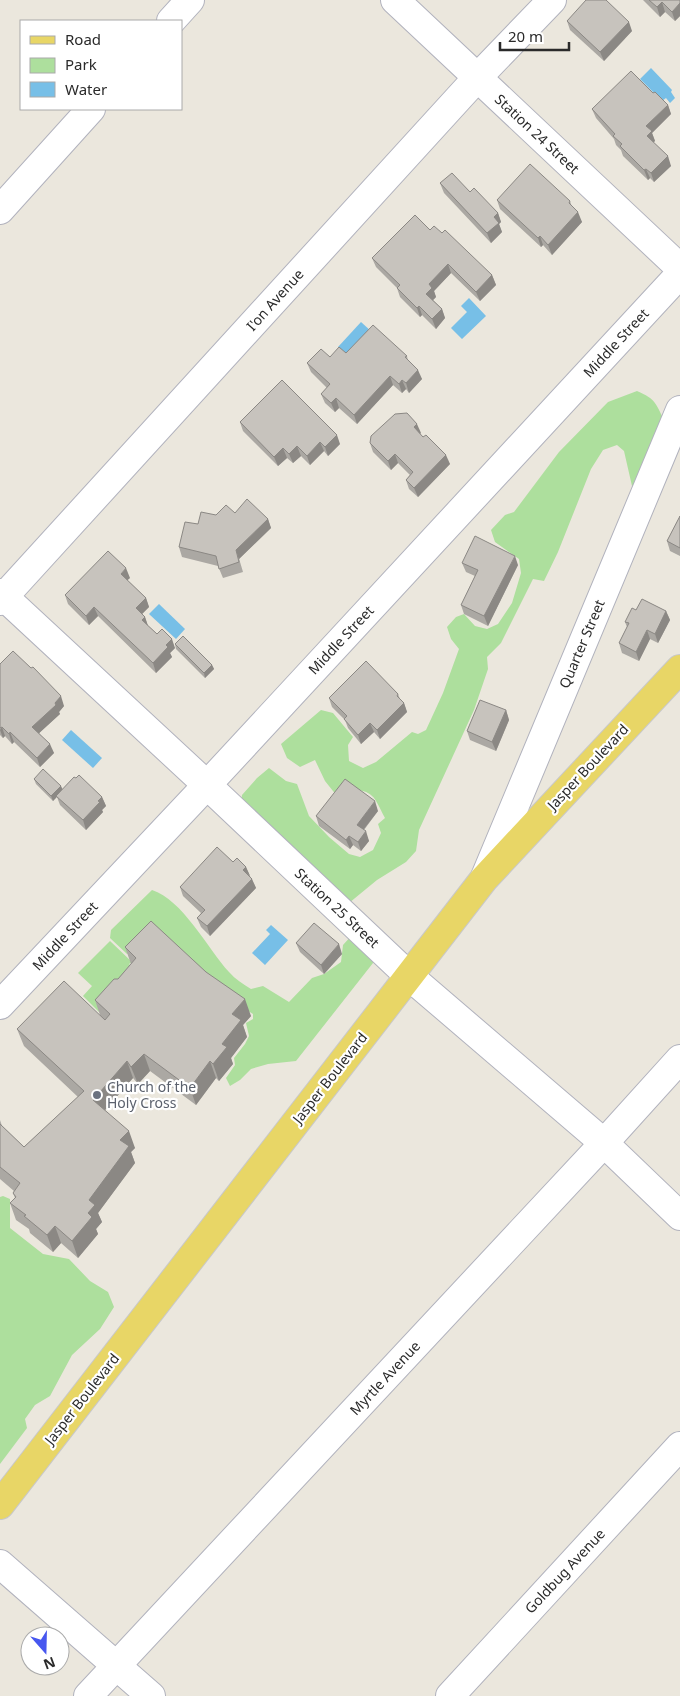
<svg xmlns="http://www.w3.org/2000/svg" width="680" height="1696" font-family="'Noto Sans',sans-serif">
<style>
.green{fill:#addf9d}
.water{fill:#77bfe7}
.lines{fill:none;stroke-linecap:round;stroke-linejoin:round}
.minor-casing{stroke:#b1b2bd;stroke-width:30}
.major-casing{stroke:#c8c8c8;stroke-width:30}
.minor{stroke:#fff;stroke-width:28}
.major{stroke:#e8d666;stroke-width:28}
.wall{fill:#aba8a3}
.shaded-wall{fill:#8b8884}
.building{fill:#c7c3bd;stroke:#8b8884}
.worship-dot{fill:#6b7280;stroke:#fff;stroke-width:2}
.labels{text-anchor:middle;stroke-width:4.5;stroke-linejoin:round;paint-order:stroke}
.street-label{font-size:14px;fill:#2a2a2a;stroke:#fff}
.worship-label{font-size:14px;fill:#5b616d;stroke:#fff;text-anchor:start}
</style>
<rect width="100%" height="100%" fill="#ebe7dd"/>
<g class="green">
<path d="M637,391C656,399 656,404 665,422L642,482L632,486L624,451L617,445L603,450L591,469L558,552L544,581L533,579L501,643L487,657L488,669L474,710L419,830L416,851L406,862L377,880L349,903L241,804L242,795L257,778L269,768L286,781L297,784L309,816L329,837L349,854L360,857L373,850L381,833L378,824L385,818C373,795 375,792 348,788L337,796L325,781L315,760L300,767L287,758L281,744L321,710L333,713L353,737L348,745L349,761L363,768L376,762L412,732L418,734L426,730L443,693L459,649L451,639L447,627L456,617L464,614L475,626L487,629L498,624L512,603L521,573L519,559L495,542L491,530L505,515L514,512L559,452L608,402Z"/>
<path d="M152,890C182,899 208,949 229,972C235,979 243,984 251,989L263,986L289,1002L312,978L324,974L341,962L343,945L352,935L371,947L373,963L296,1061L268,1064L251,1069L240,1080L230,1086L226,1078L235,1065L234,1058L245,1044L249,1036L246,1023L253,1019V1014L217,991L140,947L127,954L110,938L111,930Z"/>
<path d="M110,941L132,962L129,964L137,972L99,1012L83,996L92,986L78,973Z"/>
<path d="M3,1196L10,1199V1228L43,1254L69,1259L90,1281L108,1292L114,1307L100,1329L72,1355L50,1396L35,1405L25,1419L27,1428L0,1464V1197Z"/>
</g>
<g class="water">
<path d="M651,68L672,90L671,92L675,98L670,103L666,98L662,101L640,79Z"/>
<path d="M469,298L486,316L462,339L451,328L467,312L461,306Z"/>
<path d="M361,322L372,332L349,358L338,347Z"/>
<path d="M159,604L185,629L176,639L149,614Z"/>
<path d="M71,730L102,758L93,768L62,740Z"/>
<path d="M271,925L288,940L265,965L252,953L270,934L266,930Z"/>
</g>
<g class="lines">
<defs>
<g id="minor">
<path d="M395,0L680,268"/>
<path d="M171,21L190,0"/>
<path d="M0,210L91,109"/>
<path d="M0,593L207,785L409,976L604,1143L680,1216"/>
<path d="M0,601L477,78L552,0"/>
<path d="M485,877L680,410"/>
<path d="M0,1005L207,785L680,274"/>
<path d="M0,1564L151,1696"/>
<path d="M88,1696L604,1143L680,1059"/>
<path d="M450,1696L680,1446"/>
</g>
<path id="major" d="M0,1505L484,879L680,669"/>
</defs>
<use href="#minor" class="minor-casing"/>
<use href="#major" class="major-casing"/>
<use href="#minor" class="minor"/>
<use href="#major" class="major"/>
</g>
<g class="wall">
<path d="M643,0H680V16L675,21L665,12L660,17Z"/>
<path d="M567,21L632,31L604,61L570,30Z"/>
<path d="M653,93L668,105L671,114L652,133L655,141L653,142L671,166L654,182L650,178L648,180L623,156L621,150L616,145L614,139L596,118L592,109Z"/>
<path d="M440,183L470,192L498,213L501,222L499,224L502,232L491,243L444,193Z"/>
<path d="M497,200L570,201L572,207L582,222L552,255L543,245L541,247L500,209Z"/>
<path d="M430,230L442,233L492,275L496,285L480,301L451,273L434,291L436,297L433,300L442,309L445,318L436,329L422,315L420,317L400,297L397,288L376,267L372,258Z"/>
<path d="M346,353L407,356L408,361L422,379L409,393L406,389L402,393L393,385L357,424L339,408L335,412L325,403L321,394L327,388L311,372L307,363Z"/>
<path d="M240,422L340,444L328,456L324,451L310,465L301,456L293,463L287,458L278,466L243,431Z"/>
<path d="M421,433L420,434L450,464L418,497L409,489L406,480L410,475L398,463L391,470L373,452L370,443Z"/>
<path d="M235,513L268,519L271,528L239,559L243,572L223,578L218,566L182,557L179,547L198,524L216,515Z"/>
<path d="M680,516V556L670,551L667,541Z"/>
<path d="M462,563L518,565L488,626L464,614L461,605L475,576L466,572Z"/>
<path d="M130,578L127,580L146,598L149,607L142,614L145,617L148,626L157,634L175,648L170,653L172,657L156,673L98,616L89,625L68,604L65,595Z"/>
<path d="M636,610L666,611L670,620L658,643L650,639L639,661L622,653L619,643L627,627L625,622Z"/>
<path d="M175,644L212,665L214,669L205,678L176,649Z"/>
<path d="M0,664L64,706L59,712L60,714L39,733L54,753L40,767L14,742L12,744L5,736L3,738L0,735Z"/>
<path d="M398,694L400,699L404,703L407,712L380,739L374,732L361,744L348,728L345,720L332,707L329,698Z"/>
<path d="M506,710L509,720L496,751L470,740L467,731Z"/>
<path d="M34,779L62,789L102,797L106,806L102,810L103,812L86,830L60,805L57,797L53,801L36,784Z"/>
<path d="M378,811L364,830L369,841L361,851L353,845L350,849L319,826L316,816Z"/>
<path d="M233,862L246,867L250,876L256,888L210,936L201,927L197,918L201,913L183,896L180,887Z"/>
<path d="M296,943L342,954L324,974L300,952Z"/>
<path d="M125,947L251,1016L243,1025L247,1037L231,1058L233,1064L219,1081L216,1078L196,1105L150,1071L138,1084L133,1078L105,1110L135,1148L131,1152L135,1163L98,1213L102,1222L96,1229L98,1234L78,1258L61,1243L53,1252L30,1233L29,1229L16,1220L10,1203L15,1198L13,1193L14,1191L0,1179V1120L2,1126L24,1147L78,1097L24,1046L17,1029L100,1015L95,1000L118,979L131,964Z"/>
</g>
<g class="shaded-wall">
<path d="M662,2L665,12L660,17L657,7Z"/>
<path d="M680,3V16L675,21L672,12Z"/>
<path d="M629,22L632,31L604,61L600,52Z"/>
<path d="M668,105L671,114L652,133L655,141L651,145L647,136L646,126Z"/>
<path d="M668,156L671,166L654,182L651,173Z"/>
<path d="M646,169L650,178L648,180L644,170Z"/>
<path d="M578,212L582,222L552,255L548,245Z"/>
<path d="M498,213L501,222L499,224L502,232L491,243L487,233L494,217Z"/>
<path d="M540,236L543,245L541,247L538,238Z"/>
<path d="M448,264L451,273L434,291L436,297L430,303L426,294L429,284Z"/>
<path d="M492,275L496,285L480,301L476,292Z"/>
<path d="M419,306L422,315L420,317L417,308Z"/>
<path d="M442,309L445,318L436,329L432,319Z"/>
<path d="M418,370L422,379L409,393L406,383Z"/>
<path d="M390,376L393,385L357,424L354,415Z"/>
<path d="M402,380L406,389L402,393L399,384Z"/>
<path d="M336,398L339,408L335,412L331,403Z"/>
<path d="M417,424L421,433L417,436L414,427Z"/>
<path d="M337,435L340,444L328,456L325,447Z"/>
<path d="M320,442L324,451L310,465L307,456Z"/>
<path d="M297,446L301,456L293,463L289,454Z"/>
<path d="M283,448L287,458L278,466L274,457Z"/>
<path d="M395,454L398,463L391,470L388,461Z"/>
<path d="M446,455L450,464L418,497L414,488Z"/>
<path d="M268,519L271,528L239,559L243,572L236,550Z"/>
<path d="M515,556L518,565L488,626L484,616Z"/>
<path d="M126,568L130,578L124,583L121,574Z"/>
<path d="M146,598L149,607L139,617L136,608Z"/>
<path d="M94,607L98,616L89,625L86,616Z"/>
<path d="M666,611L670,620L658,643L655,634Z"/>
<path d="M145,617L148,626L142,620Z"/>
<path d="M647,630L650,639L639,661L636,652Z"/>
<path d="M172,639L175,648L170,653L172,657L156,673L153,663L166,645Z"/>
<path d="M212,665L214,669L205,678L204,673Z"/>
<path d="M61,696L64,706L59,712L60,714L36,736L32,727Z"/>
<path d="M404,703L407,712L380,739L377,730Z"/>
<path d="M506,710L509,720L496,751L492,742Z"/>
<path d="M370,723L374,732L361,744L358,735Z"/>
<path d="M2,727L5,736L3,738L0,730Z"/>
<path d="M10,732L14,742L12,744L9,734Z"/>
<path d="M50,744L54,753L40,767L37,758Z"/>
<path d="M61,786L63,790L53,801L51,796Z"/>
<path d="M102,797L106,806L102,810L103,812L86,830L83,820Z"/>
<path d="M375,801L378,811L360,834L357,825Z"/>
<path d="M366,831L369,841L361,851L358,842Z"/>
<path d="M349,836L353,845L350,849L346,840Z"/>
<path d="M246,867L250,876L243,870Z"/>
<path d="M252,879L256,888L210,936L207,926Z"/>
<path d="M339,944L342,954L324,974L321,965Z"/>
<path d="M245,999L251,1016L243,1025L247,1037L231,1058L233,1064L219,1081L213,1064L232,1014Z"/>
<path d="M144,1054L150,1071L138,1084L131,1067Z"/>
<path d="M127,1061L133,1078L99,1117L93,1100Z"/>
<path d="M210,1061L216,1078L196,1105L190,1088Z"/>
<path d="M129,1131L135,1148L131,1152L135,1163L98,1213L102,1222L96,1229L98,1234L78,1258L72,1241L88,1213L89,1200L120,1140Z"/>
<path d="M55,1226L61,1243L53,1252L47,1235Z"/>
</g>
<g class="building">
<path d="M586,0H606L629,22L600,52L567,21Z"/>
<path d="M649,0H680V3L672,12L662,2L657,7Z"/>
<path d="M631,71L653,93L655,92L668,105L646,126L652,131L647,136L668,156L651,173L646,169L644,170L620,146L622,144L613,136L615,134L592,109Z"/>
<path d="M530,164L570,201L569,203L578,212L548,245L540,236L538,238L497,200Z"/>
<path d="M452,173L470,192L474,188L498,213L494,217L499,223L487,233L440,183Z"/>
<path d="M415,215L430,230L434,226L442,233L445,230L492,275L476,292L448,264L429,284L432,288L426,294L442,309L432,319L419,306L417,308L397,288L400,285L372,258Z"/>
<path d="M373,325L407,356L405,357L418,370L406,383L402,380L399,384L390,376L354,415L336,398L331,403L321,394L330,384L307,363L321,349L330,357L339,347L346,353Z"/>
<path d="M282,380L337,435L325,447L320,442L307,456L297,446L289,454L283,448L274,457L240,422Z"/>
<path d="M407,413L417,424L414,427L423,437L426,435L446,455L414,488L406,480L413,472L395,454L388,461L370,443L371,436L395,414Z"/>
<path d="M247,499L268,519L236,550L239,562L219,569L216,556L179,547L185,522L198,524L201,512L216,515L226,505L235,513Z"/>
<path d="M680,516V548L667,541Z"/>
<path d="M475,536L515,556L484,616L461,605L478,570L462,563Z"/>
<path d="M108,551L126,568L121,574L146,598L136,608L145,617L142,620L157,634L162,629L172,639L166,645L168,647L153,663L94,607L86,616L65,595Z"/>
<path d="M642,599L666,611L655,634L647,630L636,652L619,643L629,623L625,622L632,608L636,610Z"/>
<path d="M183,636L212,665L204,673L175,644Z"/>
<path d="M13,651L31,668L33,667L61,696L55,703L56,705L32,727L50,744L37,758L10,732L9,734L2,727L0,728V664Z"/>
<path d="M366,661L398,694L397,696L404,703L377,730L370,723L358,735L344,719L347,716L329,698Z"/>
<path d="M480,700L506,710L492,742L467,731Z"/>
<path d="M43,769L61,786L51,796L34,779Z"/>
<path d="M79,775L102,797L98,801L100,802L83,820L56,796L74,777L76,778Z"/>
<path d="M345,779L375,801L357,825L366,831L358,842L349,836L346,840L316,816Z"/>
<path d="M217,847L233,862L237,858L246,867L243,870L252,879L207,926L197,918L205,910L180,887Z"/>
<path d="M151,921L206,972L245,999L232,1014L241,1020L222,1044L227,1047L213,1064L210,1061L190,1088L144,1054L131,1067L127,1061L93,1100L129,1131L120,1140L129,1146L89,1200L95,1205L88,1213L92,1217L72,1241L55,1226L47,1235L24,1216L26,1215L10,1203L16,1197L13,1193L20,1183L0,1167V1124L24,1147L84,1091L17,1029L64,981L105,1020L110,1014L95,1000L114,979H118L136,958L125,947Z"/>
<path d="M314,923L339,944L321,965L296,943Z"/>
</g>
<circle class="worship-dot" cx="97" cy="1095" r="5"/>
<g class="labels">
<g class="street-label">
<text transform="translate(537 134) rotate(43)" y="5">Station 24 Street</text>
<text transform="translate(275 300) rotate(-48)" y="5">I'on Avenue</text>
<text transform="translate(616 343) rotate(-47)" y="5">Middle Street</text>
<text transform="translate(341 640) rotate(-47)" y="5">Middle Street</text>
<text transform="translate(582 644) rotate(-67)" y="5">Quarter Street</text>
<text transform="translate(588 767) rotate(-47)" y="5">Jasper Boulevard</text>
<text transform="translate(337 908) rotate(43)" y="5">Station 25 Street</text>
<text transform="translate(65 936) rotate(-47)" y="5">Middle Street</text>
<text transform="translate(330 1078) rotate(-52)" y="5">Jasper Boulevard</text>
<text transform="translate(385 1378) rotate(-47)" y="5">Myrtle Avenue</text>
<text transform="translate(82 1399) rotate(-52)" y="5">Jasper Boulevard</text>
<text transform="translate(565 1571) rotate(-47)" y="5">Goldbug Avenue</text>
</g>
<g class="worship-label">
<text x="107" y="1092">Church of the<tspan x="107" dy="16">Holy Cross</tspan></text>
</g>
</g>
<rect x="20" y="20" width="162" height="90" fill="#ffffff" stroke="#aaaaaa"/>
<rect x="30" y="36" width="25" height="8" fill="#e8d666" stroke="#aaaaaa"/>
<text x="65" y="45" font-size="15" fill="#2a2a2a">Road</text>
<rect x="30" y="58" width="25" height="15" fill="#addf9d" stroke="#aaaaaa"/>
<text x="65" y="70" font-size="15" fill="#2a2a2a">Park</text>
<rect x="30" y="82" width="25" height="15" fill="#77bfe7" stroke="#aaaaaa"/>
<text x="65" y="95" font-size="15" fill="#2a2a2a">Water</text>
<g transform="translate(45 1651) rotate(160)"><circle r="24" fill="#ffffff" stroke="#aaaaaa"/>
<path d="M0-4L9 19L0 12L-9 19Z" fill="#4757ef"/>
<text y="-8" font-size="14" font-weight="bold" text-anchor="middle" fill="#2a2a2a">N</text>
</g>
<path d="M500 42v8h69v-8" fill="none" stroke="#2a2a2a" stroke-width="2.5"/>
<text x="508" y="42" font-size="15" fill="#2a2a2a" stroke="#ffffff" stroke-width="4" paint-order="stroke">20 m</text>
</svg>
